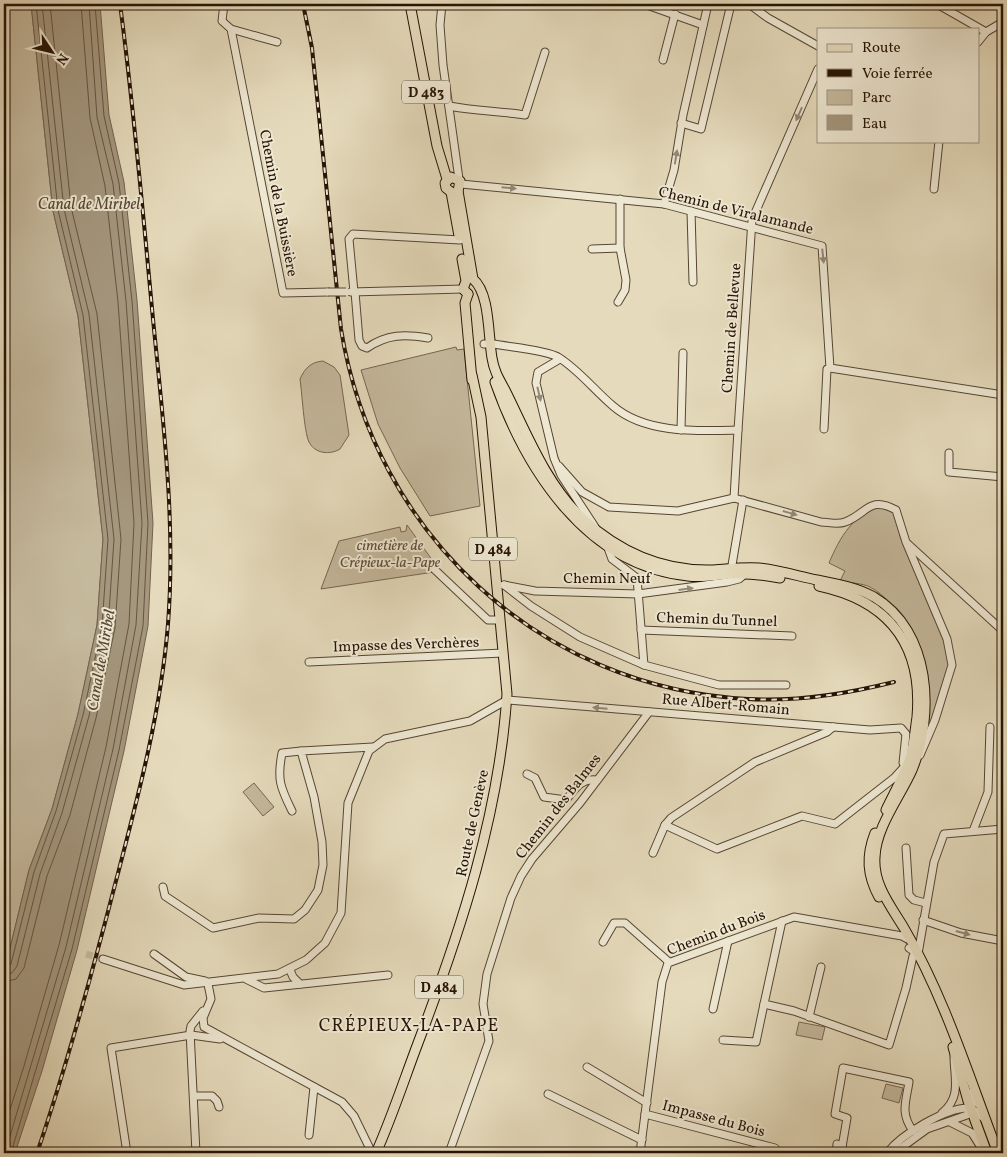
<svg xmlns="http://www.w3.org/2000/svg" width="1007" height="1157" font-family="Vollkorn,serif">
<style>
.green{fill:#c5b99d;stroke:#766651}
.water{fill:#a4977e;stroke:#72624e}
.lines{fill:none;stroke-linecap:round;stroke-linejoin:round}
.shore{stroke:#655542;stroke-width:1}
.minor-tunnel{stroke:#c8bda1;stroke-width:7;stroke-dasharray:7 3.5;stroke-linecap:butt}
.minor-casing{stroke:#564533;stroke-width:9}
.major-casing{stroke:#261305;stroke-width:11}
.minor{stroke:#eee8d3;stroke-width:7}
.major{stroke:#e5dbbc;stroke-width:9}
.rail-casing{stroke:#261305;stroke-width:4}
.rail{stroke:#eee8d3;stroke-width:2;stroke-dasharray:5.5;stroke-linecap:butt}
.minor-bridge-casing{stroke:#564533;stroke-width:9;stroke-linecap:butt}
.minor-bridge{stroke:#eee8d3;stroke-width:7}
.oneway{fill:#948876}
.labels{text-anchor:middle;stroke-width:4;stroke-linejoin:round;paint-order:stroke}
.shield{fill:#eee8d3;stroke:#625343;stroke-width:1}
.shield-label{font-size:14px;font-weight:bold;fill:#261305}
.street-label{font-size:15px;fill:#261305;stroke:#eee8d3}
.park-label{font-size:15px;font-style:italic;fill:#5e4d3a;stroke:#eee8d3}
.water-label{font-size:16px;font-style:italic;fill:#584835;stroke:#eee8d3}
.quarter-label{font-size:18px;letter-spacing:1px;fill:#261305;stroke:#eee8d3}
</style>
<rect width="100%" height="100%" fill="#e5dbbc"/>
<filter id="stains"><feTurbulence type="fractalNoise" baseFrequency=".004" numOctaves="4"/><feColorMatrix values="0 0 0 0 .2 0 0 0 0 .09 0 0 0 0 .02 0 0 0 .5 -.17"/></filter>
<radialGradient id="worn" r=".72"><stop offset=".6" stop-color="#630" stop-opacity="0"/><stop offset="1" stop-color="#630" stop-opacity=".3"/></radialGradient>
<g class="green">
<path d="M4,4H31L53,211L78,316L103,539L97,625L78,714L52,809L29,870L4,973Z"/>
<path d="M456,347L457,350L464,349L480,506L430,516L400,468L378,424L361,370Z"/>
<path d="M323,361L334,367L340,375L349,435L340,449C330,455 315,454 309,442C304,432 302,392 300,379C305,368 311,362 323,361Z"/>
<path d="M882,506L894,513L901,539L946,645L950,666L927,736C930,683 933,669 904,623C896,609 885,595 870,587C862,583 849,583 840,581L845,571L829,563C840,537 853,514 882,506Z"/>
<path d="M407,525L438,568L434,572L321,589L339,541L400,527L401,532L406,531Z"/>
<path d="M254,783L274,807L263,816L243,792Z"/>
<path d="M799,1022L825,1027L822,1040L796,1035Z"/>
<path d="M886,1084L903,1088L899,1103L882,1098Z"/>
</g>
<path class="water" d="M31,4H100L109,115L124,182L137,300L153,523L148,626L124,751L77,950L42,1071L15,1153H4V973L29,870L52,809L78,714L97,625L103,539L78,316L53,211Z"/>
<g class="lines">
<g class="shore">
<path d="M4,968L11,964L34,872L56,811L83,715L102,626L108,539L83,315L58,210L36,4"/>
<path d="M4,975L12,973L17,966L40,874L62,813L89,716L108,627L114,539L89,314L64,209L42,4"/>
<path d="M4,982L16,979L24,968L47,876L70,815L96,718L115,628L121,539L97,314L71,207L50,4"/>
<path d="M4,1128L24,1066L59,945L106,747L129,624L134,523L118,302L105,186L90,118L81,4"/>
<path d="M5,1153L66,947L113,749L136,625L142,523L126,301L113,184L97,117L89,4"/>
<path d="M11,1153L72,949L119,750L143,626L148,523L132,301L119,183L104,116L95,4"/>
</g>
<path class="minor-tunnel" d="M86,954L103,959"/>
<defs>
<g id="minor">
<path d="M224,4L222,21L231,29L283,293L328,292"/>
<path d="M442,4L440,25L443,65L459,179"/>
<path d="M644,4L703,25"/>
<path d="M749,4L768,18L818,46"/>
<path d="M937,4L986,32"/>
<path d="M231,29L277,42"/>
<path d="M978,42L986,32L1003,22"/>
<path d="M663,60L675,14"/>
<path d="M1003,103V135"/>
<path d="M449,106C475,111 499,111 525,115L545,52"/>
<path d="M681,123L701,129L731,4"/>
<path d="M461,184L664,204L822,246L830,368L827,369L824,429"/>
<path d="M934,189L939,141"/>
<path d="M664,204L674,170L683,115L708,4"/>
<path d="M691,211L693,282"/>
<path d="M592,249L620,248"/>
<path d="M351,292L463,289"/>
<path d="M354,292L349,239L353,234L460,240"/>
<path d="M355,292L359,340L362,346L367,348C387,334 405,334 428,338"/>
<path d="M618,302L625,290L626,280L620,248V199"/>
<path d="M484,344H494C509,347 546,350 558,357C579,370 594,390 613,406C645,434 698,431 738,430L734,498L821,522C828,522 838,525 845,522C867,514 869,495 896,510L906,542L947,639L952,665L935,720L920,755"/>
<path d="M560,359L538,372L536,383L538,391L554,458L561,475L595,527"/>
<path d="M830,368L1003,395"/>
<path d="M681,430L683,353"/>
<path d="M738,430L752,220L818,69"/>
<path d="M949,453V472L1003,477"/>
<path d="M559,466L582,492L609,507L678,511L734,498"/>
<path d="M908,544L1003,631"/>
<path d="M608,548L612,559L637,578L644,665"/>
<path d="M434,569L488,620H500"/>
<path d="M731,571L743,500"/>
<path d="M504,585L531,606L580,637L644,665L719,685H786"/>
<path d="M504,585L535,591L638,594L727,582L739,579L745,574"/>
<path d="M641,630L792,636"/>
<path d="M309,662L503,653"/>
<path d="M527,774L535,778L544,797L566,800C576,788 581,778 597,780"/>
<path d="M292,811C280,787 277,779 282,753L301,751"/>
<path d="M665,825L671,818L755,762L827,732L833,727"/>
<path d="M973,831L988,792L990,727"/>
<path d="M906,848L909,895L914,900L926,903"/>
<path d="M653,853L665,825L717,849L802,816L835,824L894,778L905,766"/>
<path d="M163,887L165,896L213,928L259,918L294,919L305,910L318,890L323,865L322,842L314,797L301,751L373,747"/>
<path d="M923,920L961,933L1003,941"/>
<path d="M782,921L764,1004L794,1011L889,1045L906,988L913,956"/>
<path d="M603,942L614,923H625L669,962"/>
<path d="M909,948L918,954L934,862L944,834L1003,829"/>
<path d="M154,954L186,977L205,981"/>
<path d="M103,959L184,985L278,974L306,960L325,943L341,913L348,803L369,751L385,739L470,721L507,700L870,730L901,728L906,734L903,763L906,767"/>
<path d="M290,970L293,977L300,984"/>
<path d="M246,979L264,988L388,975"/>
<path d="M208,984L211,999L203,1018L204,1027L342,1102L354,1116L372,1153"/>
<path d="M713,1009L728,941"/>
<path d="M809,1017L821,967"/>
<path d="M723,1040L756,1042L764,1004"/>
<path d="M587,1067L647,1103"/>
<path d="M548,1094L642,1140"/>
<path d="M194,1096H212L217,1101L219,1107"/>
<path d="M942,1113C962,1097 954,1078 954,1056"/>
<path d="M645,1114L775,1148"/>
<path d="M950,1122L972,1133L982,1149"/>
<path d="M309,1135L314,1087"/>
<path d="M127,1153L111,1048L191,1035L220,1039"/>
<path d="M196,1153L190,1031L191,1026L203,1011"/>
<path d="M449,1153L489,1041L483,1004L487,974L511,898L521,876L532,859L580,803L649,712"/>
<path d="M640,1153L662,982L668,963L794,917L902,936L911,941"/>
<path d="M836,1153L837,1144L842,1146"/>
<path d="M841,1153L847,1118L835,1114L843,1068L909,1082C906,1102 900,1113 913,1131"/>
<path d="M887,1153C901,1135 947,1106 971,1108L986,1120"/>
<path d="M894,1153L927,1129L967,1115L974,1102L972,1092"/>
</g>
<g id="major">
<path d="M410,4L437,146L447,179"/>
<path d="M458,191L473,279C490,293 488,335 492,358C494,371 499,379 505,390C527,434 546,484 582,518C618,551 662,571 711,570C727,569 743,567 759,568C778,570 798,576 817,580C837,584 856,587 874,597C931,631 935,714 912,770C900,797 876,827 875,857C873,884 890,905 904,928C945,998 969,1077 998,1153"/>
<path d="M451,192L459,236"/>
<path d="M451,192L446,188L445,183L451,177L460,181L458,191"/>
<path d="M462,259L466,281L463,289L468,294"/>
<path d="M468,294L465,303L472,380"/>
<path d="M495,382C526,470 587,566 688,576C702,578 716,575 730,574C747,573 763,575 780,578"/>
<path d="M819,586C889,601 923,645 917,717C915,730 914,745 910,758C904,776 894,793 886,810"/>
<path d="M875,833C866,856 867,875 879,897"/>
<path d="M953,1047L968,1101L987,1153"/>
<path d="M376,1153C392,1117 404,1080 418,1043C461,930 499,815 507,694L481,417L472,375"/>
</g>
</defs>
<use href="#minor" class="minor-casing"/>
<use href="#major" class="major-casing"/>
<use href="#minor" class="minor"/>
<use href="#major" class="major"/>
<defs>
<g id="rail">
<path d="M303,4L312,48L341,329C374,534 540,688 748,699C798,702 846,694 894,682"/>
<path d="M37,1153C68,1062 93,970 117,877C139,793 161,710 168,624C176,522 163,421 153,319C143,214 134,109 120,4"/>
</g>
</defs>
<use href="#rail" class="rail-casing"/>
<use href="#rail" class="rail"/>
<defs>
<path id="minor-bridge" d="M328,292H346"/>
</defs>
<use href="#minor-bridge" class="minor-bridge-casing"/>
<use href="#minor-bridge" class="minor-bridge"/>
</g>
<defs><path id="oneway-solid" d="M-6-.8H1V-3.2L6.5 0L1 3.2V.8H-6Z" transform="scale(1.25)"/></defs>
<g class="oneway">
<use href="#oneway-solid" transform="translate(799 114) rotate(114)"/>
<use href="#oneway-solid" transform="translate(676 157) rotate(-81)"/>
<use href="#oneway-solid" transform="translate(509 188) rotate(5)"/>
<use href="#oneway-solid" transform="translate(823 256) rotate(84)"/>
<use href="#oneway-solid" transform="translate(539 394) rotate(77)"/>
<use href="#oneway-solid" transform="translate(790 513) rotate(16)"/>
<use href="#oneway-solid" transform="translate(686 589) rotate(-7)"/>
<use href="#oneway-solid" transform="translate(600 708) rotate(-175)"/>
<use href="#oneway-solid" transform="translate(963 933) rotate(15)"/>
</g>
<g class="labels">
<g class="shield">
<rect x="402" y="80.5" width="48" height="23" rx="4"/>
<rect x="469" y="537.5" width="48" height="23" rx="4"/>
<rect x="415" y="975.5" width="48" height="23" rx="4"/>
</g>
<g class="shield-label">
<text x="426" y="97">D 483</text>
<text x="493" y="554">D 484</text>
<text x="439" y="992">D 484</text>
</g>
<g class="street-label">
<text transform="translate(279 203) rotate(79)" y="5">Chemin de la Buissière</text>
<text transform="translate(736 210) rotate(14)" y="5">Chemin de Viralamande</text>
<text transform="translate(731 328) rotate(-86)" y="5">Chemin de Bellevue</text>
<text x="607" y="583">Chemin Neuf</text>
<text transform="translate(717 619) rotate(2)" y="5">Chemin du Tunnel</text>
<text transform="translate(406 644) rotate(-2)" y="5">Impasse des Verchères</text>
<text transform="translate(726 704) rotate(5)" y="5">Rue Albert-Romain</text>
<text transform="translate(558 806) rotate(-52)" y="5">Chemin des Balmes</text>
<text transform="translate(472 823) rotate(-78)" y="5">Route de Genève</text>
<text transform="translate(716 932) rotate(-21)" y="5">Chemin du Bois</text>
<text transform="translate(714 1118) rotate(15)" y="5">Impasse du Bois</text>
</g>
<g class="park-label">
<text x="390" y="550">cimetière de<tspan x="390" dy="17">Crépieux-la-Pape</tspan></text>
</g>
<g class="water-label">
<text x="89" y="209">Canal de Miribel</text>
<text transform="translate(100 660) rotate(-80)" y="6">Canal de Miribel</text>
</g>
<g class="quarter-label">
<text x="409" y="1031">CRÉPIEUX-LA-PAPE</text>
</g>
</g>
<rect width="1007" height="1157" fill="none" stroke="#e5dbbc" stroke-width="20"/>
<rect x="5" y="5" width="997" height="1147" fill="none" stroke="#261305" stroke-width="2.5"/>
<rect x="10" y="10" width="987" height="1137" fill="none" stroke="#261305"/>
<rect x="817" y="28" width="162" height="115" fill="#eee8d3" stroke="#9e9381"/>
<rect x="827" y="44" width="25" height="8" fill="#e5dbbc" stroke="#9e9381"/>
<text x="862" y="52" font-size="15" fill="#261305">Route</text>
<rect x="827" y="69" width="25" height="8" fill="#261305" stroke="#9e9381"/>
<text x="862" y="78" font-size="15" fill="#261305">Voie ferrée</text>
<rect x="827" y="90" width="25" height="15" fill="#c5b99d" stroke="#9e9381"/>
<text x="862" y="102" font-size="15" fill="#261305">Parc</text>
<rect x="827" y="115" width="25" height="15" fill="#a4977e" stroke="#9e9381"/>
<text x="862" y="128" font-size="15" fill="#261305">Eau</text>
<g transform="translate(52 52) rotate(125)" stroke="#eee8d3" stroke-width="4" paint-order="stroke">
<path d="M0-4L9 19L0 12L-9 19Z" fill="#261305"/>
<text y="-8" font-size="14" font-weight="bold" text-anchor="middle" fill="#261305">N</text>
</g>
<rect width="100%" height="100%" filter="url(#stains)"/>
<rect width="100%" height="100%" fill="url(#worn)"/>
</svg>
